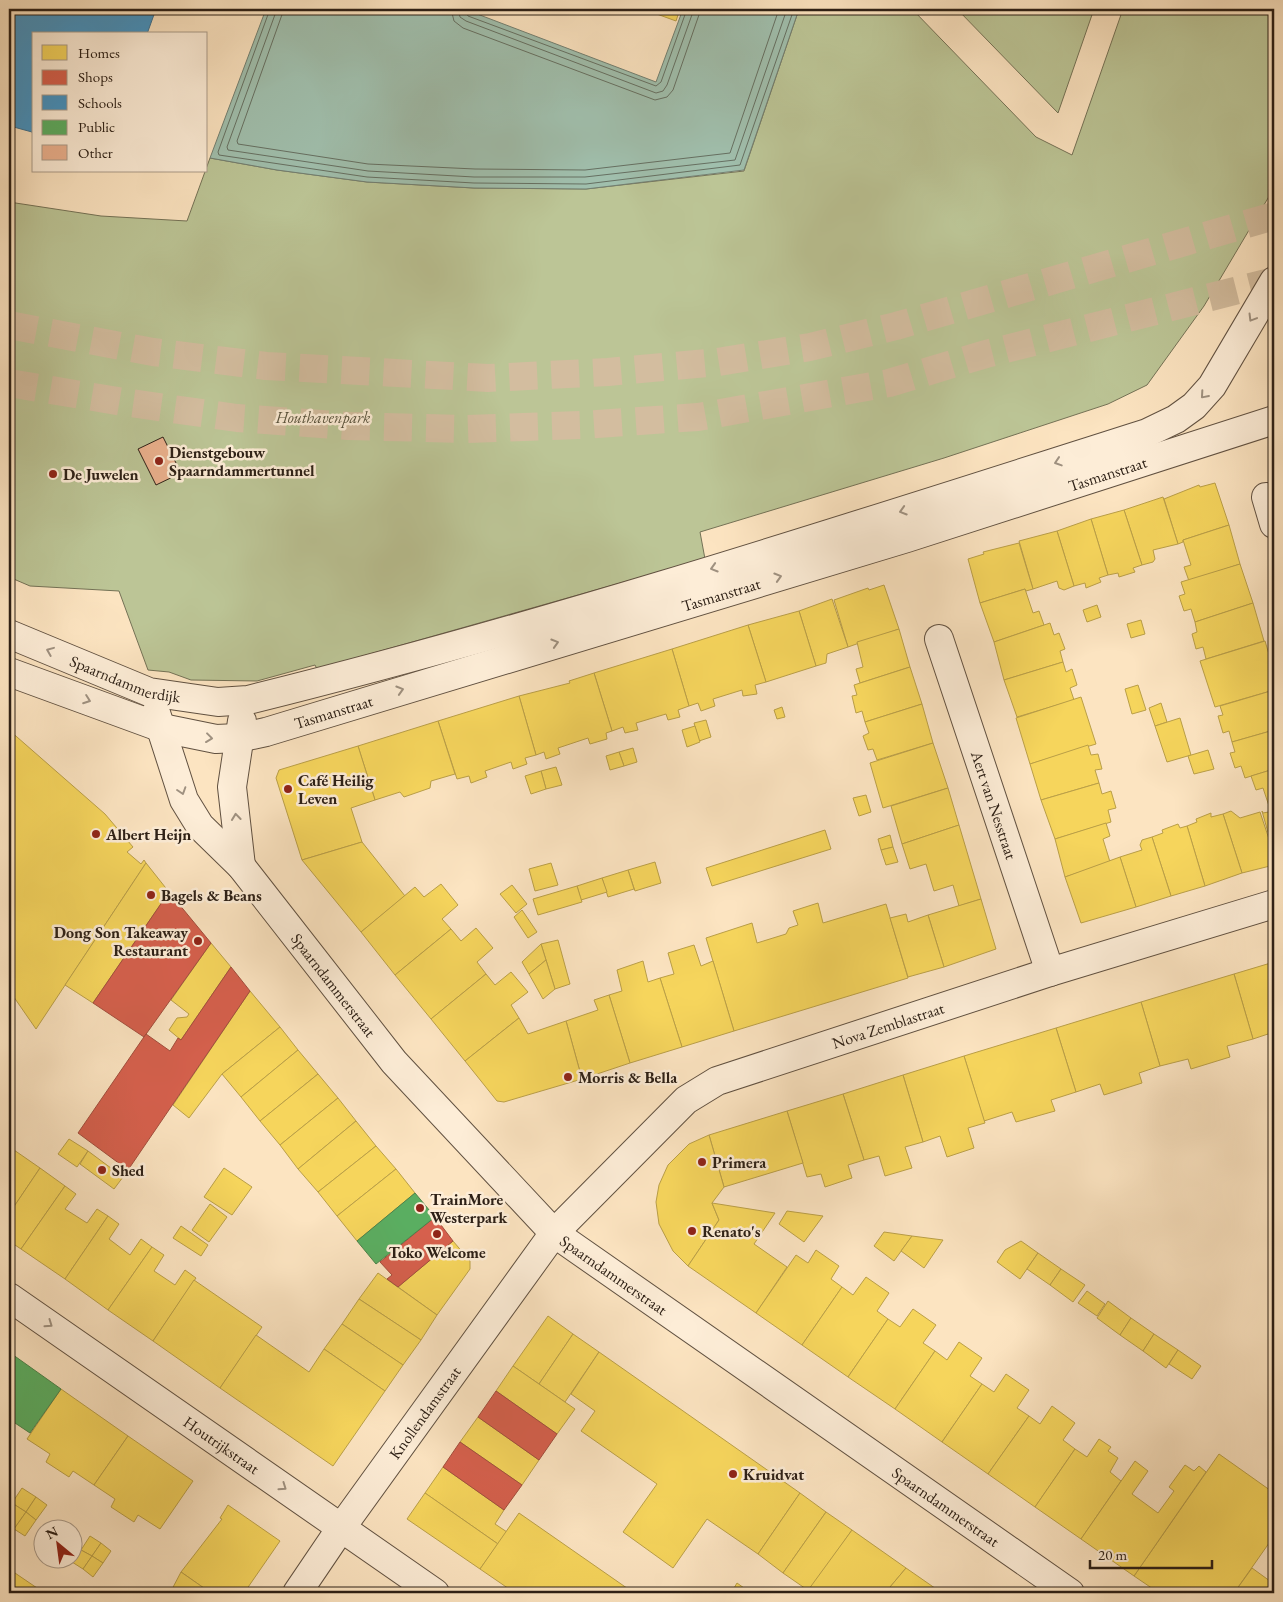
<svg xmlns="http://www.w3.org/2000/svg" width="1283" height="1602" font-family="'EB Garamond',serif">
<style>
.green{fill:#bcc596;stroke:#747256}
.water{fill:#a0bfad;stroke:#727f71}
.homes{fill:#f6d55c;stroke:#ba9f47}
.shops{fill:#d6604d;stroke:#a34d3c}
.schools{fill:#4393c3;stroke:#3c708f}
.public{fill:#5aae61;stroke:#4c834a}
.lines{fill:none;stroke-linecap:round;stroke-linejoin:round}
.shore{stroke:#667062;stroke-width:1}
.building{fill:#ebb18e;stroke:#2d2016}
.trunk-tunnel{stroke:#d3bd9f;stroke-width:28;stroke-dasharray:28 14;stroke-linecap:butt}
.minor-casing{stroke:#615141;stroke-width:30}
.tertiary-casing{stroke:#615141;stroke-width:30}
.minor{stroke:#fdedd7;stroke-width:28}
.tertiary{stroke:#fdedd7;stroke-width:28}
.oneway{stroke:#9f9180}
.poi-dot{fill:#8f2418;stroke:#fdedd7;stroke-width:2}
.labels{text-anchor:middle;stroke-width:5;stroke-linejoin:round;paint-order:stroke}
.park-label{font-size:16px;font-style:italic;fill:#58523c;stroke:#fdedd7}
.poi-label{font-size:16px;font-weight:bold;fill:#2d2016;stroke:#fdedd7;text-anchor:start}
.street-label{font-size:16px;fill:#2d2016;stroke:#fdedd7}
</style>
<rect width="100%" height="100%" fill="#fce4c1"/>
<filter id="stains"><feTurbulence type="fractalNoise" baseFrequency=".004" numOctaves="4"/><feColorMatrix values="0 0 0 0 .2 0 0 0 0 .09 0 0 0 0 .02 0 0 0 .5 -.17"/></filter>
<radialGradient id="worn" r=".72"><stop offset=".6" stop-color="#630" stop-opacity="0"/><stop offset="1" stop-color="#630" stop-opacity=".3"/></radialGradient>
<g class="green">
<path d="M799,9H912L1036,137L1072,155L1123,9H1273L1274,188L1204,306L1147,385L1108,404L944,458L700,532L705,559L317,669L315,665L257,681L191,680L169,672L148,670L119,591L30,586L9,577V202L101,216L187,221L210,158L277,170L367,182L474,188L586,189L744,171Z"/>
<path d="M957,9H1094L1058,113Z"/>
</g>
<path class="water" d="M266,9H464L656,82L683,9H799L744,170L586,189L474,188L367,182L277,170L210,158Z"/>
<g class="homes">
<path d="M643,9H680L676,21Z"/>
<path d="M1215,483L1229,525L1183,540V542L1178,544L1164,499L1199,485L1200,487Z"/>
<path d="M1163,497L1178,544L1153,550L1155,559L1153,562L1142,565L1124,510Z"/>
<path d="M1124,510L1142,565L1133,568L1135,572L1119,577L1118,573L1108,575L1091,519Z"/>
<path d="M1091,519L1108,575L1099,578L1101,582L1086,588L1085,583L1074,586L1057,531Z"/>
<path d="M1229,525L1240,564L1189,581L1184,567L1191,565L1183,540Z"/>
<path d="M1057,531L1074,586L1064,590L1059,588L1057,581L1033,589L1019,541Z"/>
<path d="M1019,543L1033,589L1026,591L1025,589L980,603L968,559L984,554L983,552Z"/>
<path d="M1240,564L1253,603L1195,622L1191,609L1184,611L1179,596L1185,594L1181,582Z"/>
<path d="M884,585L899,629L848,647L834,600L868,588L869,590Z"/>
<path d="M1025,589L1033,613L1039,611L1044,625L994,642L980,603Z"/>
<path d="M832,599L848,647L827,654L826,663L816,666L799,611Z"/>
<path d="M1253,603L1264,641L1206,659L1203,647L1196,649L1192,634L1197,632L1195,622Z"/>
<path d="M1097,605L1101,617L1087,622L1083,610Z"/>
<path d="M799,611L816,666L766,682L748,625Z"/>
<path d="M1141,620L1145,634L1131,638L1127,624Z"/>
<path d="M1050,623L1054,635L1059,633L1065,649L1060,651L1063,662L1004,680L994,642Z"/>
<path d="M748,625L766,682L755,685L757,694L743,696L742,690L713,699L715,706L701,711L698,703L689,706L672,649Z"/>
<path d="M899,629L910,667L860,683L856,669L863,667L857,642Z"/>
<path d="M1265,641L1274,671V690L1215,707L1200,661Z"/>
<path d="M672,649L689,706L678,710L680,717L668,720L666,714L636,723L638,730L625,733L623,727L612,731L594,673Z"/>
<path d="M1063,662L1066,672L1072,669L1077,685L1070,688L1074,700L1017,717L1004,680Z"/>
<path d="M910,667L922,704L865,722L862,711L856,713L852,696L857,695L854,685Z"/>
<path d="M594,673L612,731L606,733L607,739L590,744L588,738L558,748L560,754L546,759L544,752L536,755L519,696L570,683L569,681Z"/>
<path d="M1138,685L1146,710L1132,714L1125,689Z"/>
<path d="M1274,690V730L1232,742L1229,731L1223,733L1218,716L1223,715L1220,706Z"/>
<path d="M519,696L536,755L525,758L527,764L513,769L511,762L485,771L487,777L471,783L469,776L457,779L438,721Z"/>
<path d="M1081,697L1096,744L1030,764L1016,718Z"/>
<path d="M1161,703L1167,722L1155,726L1149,708Z"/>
<path d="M922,704L933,743L877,760L873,749L868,750L863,736L869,733L865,722Z"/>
<path d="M782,707L785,717L777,719L774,710Z"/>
<path d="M1180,718L1191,755L1167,762L1155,726Z"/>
<path d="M706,720L711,737L699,741L694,723Z"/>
<path d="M438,721L455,774L431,781L430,788L404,797L400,792L375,800L358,746Z"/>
<path d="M695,726L700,742L687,747L682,730Z"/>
<path d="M9,730L105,814L133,847L127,852L141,864L144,860L146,863L36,1029L9,990Z"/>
<path d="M1274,730V769L1245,778L1241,766L1235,768L1230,753L1235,752L1232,742Z"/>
<path d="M933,743L948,788L883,808L870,763Z"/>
<path d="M1088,745L1091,755L1098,754L1102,769L1095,770L1099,783L1041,800L1030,764Z"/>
<path d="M358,746L375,800L351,808L362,842L302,860L276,778L279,770Z"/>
<path d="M633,748L637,762L624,766L619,752Z"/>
<path d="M1208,750L1214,769L1194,774L1188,756Z"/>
<path d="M619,752L624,766L610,770L606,756Z"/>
<path d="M556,767L562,785L546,789L541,771Z"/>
<path d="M1274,769V811L1271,812L1263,788L1256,790L1251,776Z"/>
<path d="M541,771L546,789L531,794L525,776Z"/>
<path d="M1099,783L1102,794L1111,791L1116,808L1108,810L1111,822L1055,839L1041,800Z"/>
<path d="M948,788L959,825L902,844L891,806Z"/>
<path d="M866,795L871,812L859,816L853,798Z"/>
<path d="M1231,811L1240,818L1260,812L1274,854V865L1242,873L1223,814Z"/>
<path d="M1262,811L1263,813L1274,811V854Z"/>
<path d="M1211,813V817L1223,814L1242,873L1205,886L1187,826L1197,822L1196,819Z"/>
<path d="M1106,823L1110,836L1103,839L1110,862L1065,877L1055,839Z"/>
<path d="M1178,824L1180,828L1187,826L1205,886L1171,896L1152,837L1163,833L1162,830Z"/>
<path d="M959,825L981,899L959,906L953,885L934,891L926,864L910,869L902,844Z"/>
<path d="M825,830L831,849L712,886L706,868Z"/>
<path d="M890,835L893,847L881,850L878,839Z"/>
<path d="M1152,837L1171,896L1136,907L1120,857L1142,850L1140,845L1142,840Z"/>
<path d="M362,842L405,896L361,932L302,860Z"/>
<path d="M893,847L898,862L886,865L881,850Z"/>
<path d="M1120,857L1136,907L1081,923L1065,877Z"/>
<path d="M655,862L661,883L635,891L628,870Z"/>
<path d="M146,863L169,892L93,1003L65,985Z"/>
<path d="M551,863L558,885L535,891L529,869Z"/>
<path d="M628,870L634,889L608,897L602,878Z"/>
<path d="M602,878L607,892L581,900L577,886Z"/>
<path d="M441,884L458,905L442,919L451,929L395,975L361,932L415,887L424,897Z"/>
<path d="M512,885L527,904L516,913L500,894Z"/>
<path d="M577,886L582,902L538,915L533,899Z"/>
<path d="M981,899L996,949L944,967L928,915Z"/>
<path d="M818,903L823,923L886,904L908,978L734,1031L706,938L752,923L757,943L786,934L789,928L798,925L793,911Z"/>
<path d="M522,910L537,932L528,938L514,917Z"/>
<path d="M906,914L908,922L928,915L944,967L908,977L890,918Z"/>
<path d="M476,928L493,948L477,962L486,974L431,1019L395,975L451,929L461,941Z"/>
<path d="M558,940L570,984L555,989L541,944Z"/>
<path d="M211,943L231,967L181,1040L169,1030L177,1018L187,1017L189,1014L171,1000Z"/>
<path d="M541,944L546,960L529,974L522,962Z"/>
<path d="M694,945L701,966L713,961L734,1031L682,1047L660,978L674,974L668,953Z"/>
<path d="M546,960L555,989L543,999L529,974Z"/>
<path d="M643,961L648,982L660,978L682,1047L630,1063L609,995L622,991L617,970Z"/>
<path d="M1274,962V1032L1253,1039L1234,974Z"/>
<path d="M511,972L528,992L511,1005L519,1018L465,1061L431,1019L486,974L495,985Z"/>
<path d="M1234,974L1253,1039L1227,1046L1230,1057L1191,1069L1188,1059L1160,1066L1141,1002Z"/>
<path d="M250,991L280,1027L222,1074L189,1118L173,1105Z"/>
<path d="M609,995L630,1063L582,1079L566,1021L598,1010L594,1000Z"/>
<path d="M1141,1002L1160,1066L1139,1073L1142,1083L1104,1095L1100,1084L1076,1092L1056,1028Z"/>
<path d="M519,1018L528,1034L566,1021L582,1079L504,1102L497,1101L465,1061Z"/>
<path d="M280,1027L298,1050L241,1097L222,1074Z"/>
<path d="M1056,1028L1076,1092L1051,1100L1055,1111L1016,1122L1012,1112L984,1121L964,1056Z"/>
<path d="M298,1050L318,1074L260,1121L241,1097Z"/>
<path d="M964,1056L985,1123L968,1128L974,1148L947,1157L940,1136L923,1142L903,1075Z"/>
<path d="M318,1074L338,1098L280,1145L260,1121Z"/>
<path d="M903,1075L923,1142L905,1147L912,1168L885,1176L879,1156L864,1160L843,1094Z"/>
<path d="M843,1094L864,1160L848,1165L852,1178L825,1187L821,1174L807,1177L787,1111Z"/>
<path d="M338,1098L356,1121L298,1169L280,1145Z"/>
<path d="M787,1111L803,1163L724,1187L709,1135Z"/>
<path d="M356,1121L376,1146L318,1192L298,1169Z"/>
<path d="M709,1135L724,1187L712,1203L719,1220L688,1266L673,1251L659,1224L656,1202L659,1185L668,1165L689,1144Z"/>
<path d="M69,1139L88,1151L77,1167L58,1154Z"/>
<path d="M376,1146L396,1169L337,1216L318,1192Z"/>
<path d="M14,1150L40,1168L9,1214V1158Z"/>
<path d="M88,1151L123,1177L114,1189L80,1164Z"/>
<path d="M40,1168L65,1186L21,1249L9,1241V1214Z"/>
<path d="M224,1168L252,1187L232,1215L204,1197Z"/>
<path d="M396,1169L415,1193L357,1241L337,1216Z"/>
<path d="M65,1186L76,1194L65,1209L87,1223L97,1209L108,1216L65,1279L21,1249Z"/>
<path d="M712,1203L775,1213L754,1244L787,1267L756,1313L688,1266L719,1220Z"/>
<path d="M210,1204L227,1217L209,1242L192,1230Z"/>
<path d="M787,1211L823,1216L804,1242L779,1224Z"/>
<path d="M108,1216L119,1224L109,1239L130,1255L141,1239L152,1247L108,1310L65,1279Z"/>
<path d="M181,1226L208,1245L201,1256L173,1238Z"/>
<path d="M884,1232L912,1236L894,1261L874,1246Z"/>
<path d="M912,1236L943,1240L924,1268L901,1251Z"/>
<path d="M453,1241L470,1261V1269L437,1315L398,1287Z"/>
<path d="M1021,1241L1038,1253L1020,1279L997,1262L1005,1250Z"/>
<path d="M152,1247L164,1255L154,1271L175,1285L185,1270L196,1278L153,1341L108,1310Z"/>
<path d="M816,1250L839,1266L831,1279L842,1287L802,1345L756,1313L796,1255L808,1263Z"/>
<path d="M1038,1253L1061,1269L1050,1285L1027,1269Z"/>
<path d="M1061,1269L1085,1285L1073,1302L1050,1285Z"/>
<path d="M378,1273L437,1315L421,1340L359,1299Z"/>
<path d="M866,1277L889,1293L877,1311L888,1319L848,1377L802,1345L842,1287L853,1295Z"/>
<path d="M194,1280L262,1327L220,1388L153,1341Z"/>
<path d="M1087,1291L1105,1304L1097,1316L1078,1303Z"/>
<path d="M359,1299L421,1340L403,1365L342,1324Z"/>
<path d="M1108,1301L1131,1318L1120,1335L1097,1318Z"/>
<path d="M913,1309L936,1325L923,1343L935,1351L895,1409L848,1377L888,1319L900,1327Z"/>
<path d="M548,1316L573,1334L539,1384L513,1366Z"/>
<path d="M1131,1318L1154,1334L1143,1351L1120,1335Z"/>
<path d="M342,1324L403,1365L385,1391L324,1349Z"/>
<path d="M573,1334L599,1352L565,1402L539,1384Z"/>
<path d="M1154,1334L1178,1350L1166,1368L1143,1351Z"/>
<path d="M256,1335L309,1372L324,1349L385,1391L333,1466L220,1388Z"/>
<path d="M959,1342L982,1358L970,1376L982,1384L942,1442L895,1409L935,1351L947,1360Z"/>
<path d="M1178,1350L1201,1366L1192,1379L1169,1364Z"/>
<path d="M599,1352L800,1493L758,1554L707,1519L673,1568L623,1532L657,1484L581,1431L595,1411L571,1394Z"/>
<path d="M513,1366L575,1409L557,1434L496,1391Z"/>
<path d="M1006,1374L1029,1390L1017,1408L1029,1416L988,1474L942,1442L982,1384L994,1392Z"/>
<path d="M61,1389L128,1436L94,1485L73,1471L69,1477L46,1462L50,1454L27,1439Z"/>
<path d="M1052,1406L1075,1423L1063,1440L1075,1449L1035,1507L988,1474L1029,1416L1040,1424Z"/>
<path d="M478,1417L539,1460L522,1485L460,1442Z"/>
<path d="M128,1436L193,1481L160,1529L138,1515L134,1522L111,1507L115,1499L94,1485Z"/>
<path d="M1099,1439L1111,1447L1108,1451L1118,1458L1110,1472L1121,1481L1081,1539L1035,1507L1075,1449L1087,1457Z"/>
<path d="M1219,1454L1274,1493V1536L1234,1593H1159L1134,1576Z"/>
<path d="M1135,1461L1148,1471L1132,1494L1158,1513L1174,1491L1169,1487L1185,1465L1194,1471L1199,1466L1206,1472L1134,1576L1081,1539Z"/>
<path d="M443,1467L504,1510L495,1524L507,1532L498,1544L425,1493Z"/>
<path d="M22,1488L36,1497L26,1512L12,1503Z"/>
<path d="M425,1493L498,1544L480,1569L407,1519Z"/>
<path d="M800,1493L826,1512L783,1573L758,1554Z"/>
<path d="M36,1497L47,1505L36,1520L26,1512Z"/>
<path d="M12,1503L26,1512L14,1529L9,1525V1507Z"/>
<path d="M228,1505L280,1541L244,1593H211L181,1572L222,1519L220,1518Z"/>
<path d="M26,1512L36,1520L25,1536L14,1529Z"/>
<path d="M826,1512L852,1530L809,1591L783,1573Z"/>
<path d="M519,1513L634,1593H515L480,1569Z"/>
<path d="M852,1530L906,1568L885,1593H806Z"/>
<path d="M90,1536L101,1543L92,1556L81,1550Z"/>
<path d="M101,1543L111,1551L103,1563L92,1556Z"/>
<path d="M81,1550L92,1556L83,1569L72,1562Z"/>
<path d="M92,1556L103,1563L93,1577L83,1569Z"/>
<path d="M906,1568L942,1593H885Z"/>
<path d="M1252,1568L1274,1584V1593H1234Z"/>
<path d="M181,1572L211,1593H170Z"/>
<path d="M15,1573L40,1590L38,1593H9V1579Z"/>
<path d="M737,1583L751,1593H731Z"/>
</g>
<g class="shops">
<path d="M169,892L211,943L144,1037L93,1003Z"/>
<path d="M231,967L250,991L128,1170L78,1133L146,1034L170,1051L178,1038L181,1040Z"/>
<path d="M435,1217L453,1241L398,1287L387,1279L392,1275L380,1262Z"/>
<path d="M496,1391L557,1434L539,1460L478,1417Z"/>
<path d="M460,1442L522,1485L504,1510L443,1467Z"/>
</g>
<path class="schools" d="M9,9H156L147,34H34V135L32,132L10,126L9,123Z"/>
<g class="public">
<path d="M415,1193L435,1217L376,1264L357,1241Z"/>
<path d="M9,1352L61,1389L30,1433L9,1419Z"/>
</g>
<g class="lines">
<g class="shore">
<path d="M270,9L218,152L219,155L367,177L474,183L586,184L740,165L794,9"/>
<path d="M277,9L227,147L228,150L368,171L474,177H585L735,160L787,9"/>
<path d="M284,9L237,141L238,144L368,164L475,169L585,170L730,153L779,9"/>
<path d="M451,9L454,21L463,28L655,100L667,97L673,90L701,9"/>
<path d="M458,9L460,17L466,21L656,93L663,91L667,85L694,9"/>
<path d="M464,9L468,16L656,86L661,82L687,9"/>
</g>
</g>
<path class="building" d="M163,437L181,473L156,485L138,449Z"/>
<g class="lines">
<g class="trunk-tunnel">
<path d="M9,325L153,352L266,366L488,378L608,372L718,362L810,347L896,326L1274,216"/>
<path d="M9,383L123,402L237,418L348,426L466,429L582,425L698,417L889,383L986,354L1274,281"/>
</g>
<defs>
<g id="minor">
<path d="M1266,497L1274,524"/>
<path id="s1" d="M939,639L1050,972"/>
<path id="s2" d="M9,1297L435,1593"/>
<path id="s3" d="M297,1593L341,1528L554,1233L686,1100L717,1081L1050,972L1274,904"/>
</g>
<g id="tertiary">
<path id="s4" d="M9,634L149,692L218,702L248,700C551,625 849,528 1147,433L1176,419L1194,406L1212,386L1274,281"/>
<path id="s5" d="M9,672L162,728L216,739L238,738L266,732L907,538L1274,420"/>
<path id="s6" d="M156,713L184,800L200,826L241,866L394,1062L554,1233L1070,1593"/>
<path d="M241,866L232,787L242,721"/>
</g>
</defs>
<use href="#minor" class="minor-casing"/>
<use href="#tertiary" class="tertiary-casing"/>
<use href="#minor" class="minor"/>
<use href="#tertiary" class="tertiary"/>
</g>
<defs><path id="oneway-chevron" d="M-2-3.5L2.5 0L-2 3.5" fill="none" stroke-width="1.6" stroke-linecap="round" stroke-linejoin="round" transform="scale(1.25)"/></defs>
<g class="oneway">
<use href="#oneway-chevron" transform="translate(1252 318) rotate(121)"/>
<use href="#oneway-chevron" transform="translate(1204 395) rotate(131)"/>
<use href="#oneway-chevron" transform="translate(1058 462) rotate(162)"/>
<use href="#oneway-chevron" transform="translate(903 511) rotate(163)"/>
<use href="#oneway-chevron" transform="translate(714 568) rotate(163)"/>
<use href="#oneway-chevron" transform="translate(778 577) rotate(-17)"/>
<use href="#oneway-chevron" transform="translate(555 643) rotate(-17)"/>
<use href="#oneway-chevron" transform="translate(50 651) rotate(-158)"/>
<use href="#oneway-chevron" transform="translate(400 690) rotate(-17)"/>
<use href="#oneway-chevron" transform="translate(87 700) rotate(20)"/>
<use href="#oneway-chevron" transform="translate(209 738) rotate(7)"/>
<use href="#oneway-chevron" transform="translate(182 791) rotate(72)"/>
<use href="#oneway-chevron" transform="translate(236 817) rotate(-96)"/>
<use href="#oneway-chevron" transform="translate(49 1324) rotate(35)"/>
<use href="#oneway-chevron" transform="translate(283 1487) rotate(35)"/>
</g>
<g class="poi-dot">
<circle cx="159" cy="461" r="5"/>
<circle cx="53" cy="474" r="5"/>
<circle cx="288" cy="789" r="5"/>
<circle cx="96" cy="834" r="5"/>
<circle cx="151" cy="895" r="5"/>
<circle cx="198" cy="941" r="5"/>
<circle cx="568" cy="1077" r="5"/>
<circle cx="702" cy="1162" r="5"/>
<circle cx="102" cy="1170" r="5"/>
<circle cx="420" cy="1208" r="5"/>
<circle cx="692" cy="1231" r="5"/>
<circle cx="437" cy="1234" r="5"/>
<circle cx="733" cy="1474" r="5"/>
</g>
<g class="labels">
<g class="park-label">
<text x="323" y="423">Houthavenpark</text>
</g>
<g class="poi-label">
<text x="169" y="458">Dienstgebouw<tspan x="169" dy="18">Spaarndammertunnel</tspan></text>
<text x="63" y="480">De Juwelen</text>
<text x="298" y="786">Café Heilig<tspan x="298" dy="18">Leven</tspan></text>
<text x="106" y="840">Albert Heijn</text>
<text x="161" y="901">Bagels &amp; Beans</text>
<text x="188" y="938" text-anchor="end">Dong Son Takeaway<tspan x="188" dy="18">Restaurant</tspan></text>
<text x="578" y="1083">Morris &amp; Bella</text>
<text x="712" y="1168">Primera</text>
<text x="112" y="1176">Shed</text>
<text x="430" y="1205">TrainMore<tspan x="430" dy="18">Westerpark</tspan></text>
<text x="702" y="1237">Renato's</text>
<text x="437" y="1258" text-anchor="middle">Toko Welcome</text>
<text x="743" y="1480">Kruidvat</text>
</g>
<g class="street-label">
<text dy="6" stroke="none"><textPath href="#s5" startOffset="1149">Tasmanstraat</textPath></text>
<text dy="6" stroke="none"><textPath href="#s5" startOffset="744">Tasmanstraat</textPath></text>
<text dy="6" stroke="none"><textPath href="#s4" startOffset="125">Spaarndammerdijk</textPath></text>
<text dy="6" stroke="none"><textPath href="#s5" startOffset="339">Tasmanstraat</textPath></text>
<text dy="6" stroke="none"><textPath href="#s1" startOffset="175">Aert van Nesstraat</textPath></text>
<text dy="6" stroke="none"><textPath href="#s6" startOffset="330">Spaarndammerstraat</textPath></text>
<text dy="6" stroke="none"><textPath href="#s3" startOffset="846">Nova Zemblastraat</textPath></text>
<text dy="6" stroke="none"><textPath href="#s6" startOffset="735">Spaarndammerstraat</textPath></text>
<text dy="6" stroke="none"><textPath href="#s3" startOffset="221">Knollendamstraat</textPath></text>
<text dy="6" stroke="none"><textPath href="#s2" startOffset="259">Houtrijkstraat</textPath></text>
<text dy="6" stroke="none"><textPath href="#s6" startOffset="1140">Spaarndammerstraat</textPath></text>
</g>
</g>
<rect width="1283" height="1602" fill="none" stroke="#fce4c1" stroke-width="30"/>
<rect x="10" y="10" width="1263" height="1582" fill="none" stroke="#2d2016" stroke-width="2.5"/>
<rect x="15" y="15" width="1253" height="1572" fill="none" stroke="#2d2016"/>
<rect x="32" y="32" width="175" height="140" fill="#fdedd7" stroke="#aa9b8a"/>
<rect x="42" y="45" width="25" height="15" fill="#f6d55c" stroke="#aa9b8a"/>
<text x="78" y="58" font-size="15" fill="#2d2016">Homes</text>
<rect x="42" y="70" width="25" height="15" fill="#d6604d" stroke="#aa9b8a"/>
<text x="78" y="82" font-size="15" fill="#2d2016">Shops</text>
<rect x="42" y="95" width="25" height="15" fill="#4393c3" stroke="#aa9b8a"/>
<text x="78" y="108" font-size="15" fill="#2d2016">Schools</text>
<rect x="42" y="120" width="25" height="15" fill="#5aae61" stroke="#aa9b8a"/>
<text x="78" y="132" font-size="15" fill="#2d2016">Public</text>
<rect x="42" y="145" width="25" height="15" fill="#ebb18e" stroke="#aa9b8a"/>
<text x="78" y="158" font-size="15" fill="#2d2016">Other</text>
<g transform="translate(58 1544) rotate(331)"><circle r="24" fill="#fdedd7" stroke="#aa9b8a"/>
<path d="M0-4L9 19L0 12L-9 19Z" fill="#8f2418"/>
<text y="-8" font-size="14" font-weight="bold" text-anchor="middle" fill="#2d2016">N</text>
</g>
<path d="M1090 1560v8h122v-8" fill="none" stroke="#2d2016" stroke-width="2.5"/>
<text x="1098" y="1560" font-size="15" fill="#2d2016" stroke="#fdedd7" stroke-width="4" paint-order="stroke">20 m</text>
<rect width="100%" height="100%" filter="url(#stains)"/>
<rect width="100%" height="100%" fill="url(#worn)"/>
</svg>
